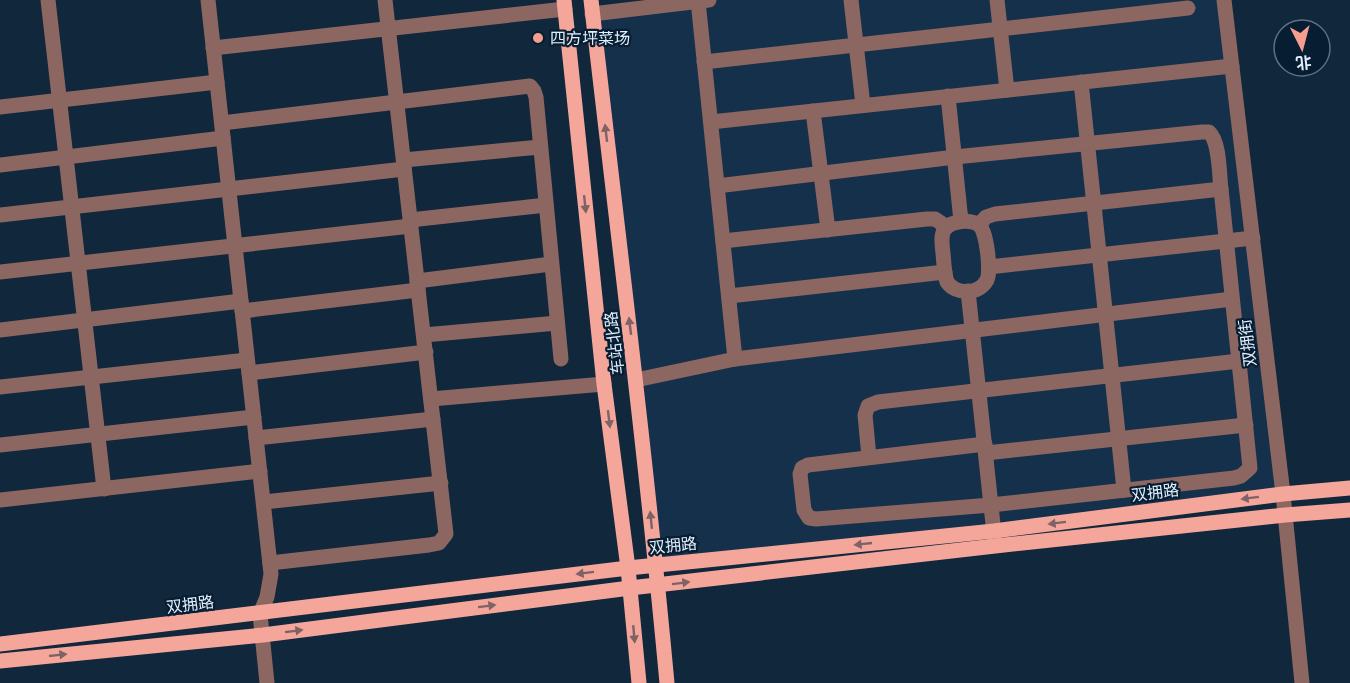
<svg xmlns="http://www.w3.org/2000/svg" width="1350" height="683" font-family="'Archivo Narrow','Noto Sans SC',sans-serif">
<style>
.built{fill:#14304b}
.lines{fill:none;stroke-linecap:round;stroke-linejoin:round}
.minor{stroke:#8c6660;stroke-width:15}
.major{stroke:#f5a69a;stroke-width:15}
.oneway{fill:#7e6266}
.poi-dot{fill:#f59d8f;stroke:#071d32;stroke-width:2}
.labels{text-anchor:middle;stroke-width:4.5;stroke-linejoin:round;paint-order:stroke}
.poi-label{font-size:16px;fill:#e1effd;stroke:#071d32;text-anchor:start}
.street-label{font-size:16px;fill:#e1effd;stroke:#071d32}
</style>
<rect width="100%" height="100%" fill="#11273c"/>
<path class="built" d="M710,0H1225L1283,494L656,565L592,14Z"/>
<g class="lines">
<g class="minor">
<path d="M48,0L104,489"/>
<path d="M208,0L271,574L267,597L260,614L267,683"/>
<path d="M851,0L863,105"/>
<path d="M997,0L1007,90"/>
<path d="M1224,0L1283,494L1302,683"/>
<path d="M698,1L735,359"/>
<path d="M592,14L709,0"/>
<path d="M213,48L565,9"/>
<path d="M704,62L1188,8"/>
<path d="M1081,82L1124,490"/>
<path d="M948,96L961,221"/>
<path d="M0,107L217,82"/>
<path d="M813,111L828,230"/>
<path d="M711,122L1232,66"/>
<path d="M222,123L530,86L534,91L536,97L561,359"/>
<path d="M404,160L540,147"/>
<path d="M0,165L223,138"/>
<path d="M717,186L955,157L1202,132H1209C1220,142 1219,174 1221,189L1250,468L1241,476L1234,478L991,505L816,519L809,518L804,510L800,474L802,468L808,465L985,444"/>
<path d="M0,215L404,169"/>
<path d="M410,220L546,205"/>
<path d="M966,221C970,222 976,222 979,225C987,231 991,272 987,280C979,295 956,295 947,282C944,273 944,263 943,253C940,231 942,223 966,221Z"/>
<path d="M979,225L986,217L995,214L1221,189"/>
<path d="M723,241L927,219H935L947,227"/>
<path d="M989,267L1253,238"/>
<path d="M0,272L411,226"/>
<path d="M417,281L551,264"/>
<path d="M968,291L995,543"/>
<path d="M729,296L945,272"/>
<path d="M242,311L418,290"/>
<path d="M0,330L241,301"/>
<path d="M424,335L557,323"/>
<path d="M249,373L426,352"/>
<path d="M636,380L735,359L1232,299"/>
<path d="M0,387L247,360"/>
<path d="M431,399L604,384"/>
<path d="M256,438L433,419"/>
<path d="M0,445L254,417"/>
<path d="M986,453L1246,425"/>
<path d="M869,457L865,415L868,406L878,402L1239,361"/>
<path d="M0,500L260,471"/>
<path d="M264,502L441,483"/>
<path d="M270,563L429,545L439,543L446,534L385,0"/>
</g>
<g class="major">
<path d="M564,0L604,384L628,568L639,683"/>
<path d="M591,0C617,228 646,455 667,683"/>
<path d="M0,644L628,568L994,531L1283,494L1350,488"/>
<path d="M0,661L263,635L630,588L995,546L1285,515L1350,510"/>
</g>
</g>
<defs><path id="oneway-solid" d="M-6-.8H1V-3.2L6.5 0L1 3.2V.8H-6Z" transform="scale(1.5)"/></defs>
<g class="oneway">
<use href="#oneway-solid" transform="translate(606 133) rotate(-97)"/>
<use href="#oneway-solid" transform="translate(585 204) rotate(84)"/>
<use href="#oneway-solid" transform="translate(630 326) rotate(-97)"/>
<use href="#oneway-solid" transform="translate(609 419) rotate(83)"/>
<use href="#oneway-solid" transform="translate(1250 498) rotate(173)"/>
<use href="#oneway-solid" transform="translate(651 520) rotate(-96)"/>
<use href="#oneway-solid" transform="translate(1057 523) rotate(173)"/>
<use href="#oneway-solid" transform="translate(863 544) rotate(174)"/>
<use href="#oneway-solid" transform="translate(585 573) rotate(173)"/>
<use href="#oneway-solid" transform="translate(681 583) rotate(-7)"/>
<use href="#oneway-solid" transform="translate(487 606) rotate(-7)"/>
<use href="#oneway-solid" transform="translate(294 631) rotate(-7)"/>
<use href="#oneway-solid" transform="translate(634 634) rotate(85)"/>
<use href="#oneway-solid" transform="translate(58 655) rotate(-6)"/>
</g>
<circle class="poi-dot" cx="538" cy="38" r="6"/>
<g class="labels">
<g class="poi-label">
<text x="550" y="44">四方坪菜场</text>
</g>
<g class="street-label">
<text transform="translate(614 343) rotate(-97)" y="6">车站北路</text>
<text transform="translate(1247 343) rotate(-97)" y="6">双拥街</text>
<text transform="translate(1155 492) rotate(-7)" y="6">双拥路</text>
<text transform="translate(673 545) rotate(-6)" y="6">双拥路</text>
<text transform="translate(190 604) rotate(-7)" y="6">双拥路</text>
</g>
</g>
<g transform="translate(1302 48) rotate(174)"><circle r="28" fill="#071d32" stroke="#5e7183" stroke-width="1.5"/>
<path d="M0-4.5L10 22L0 15L-10 22Z" fill="#f59d8f"/>
<text y="-9" font-size="16" font-weight="bold" text-anchor="middle" fill="#e1effd">北</text>
</g>
</svg>
